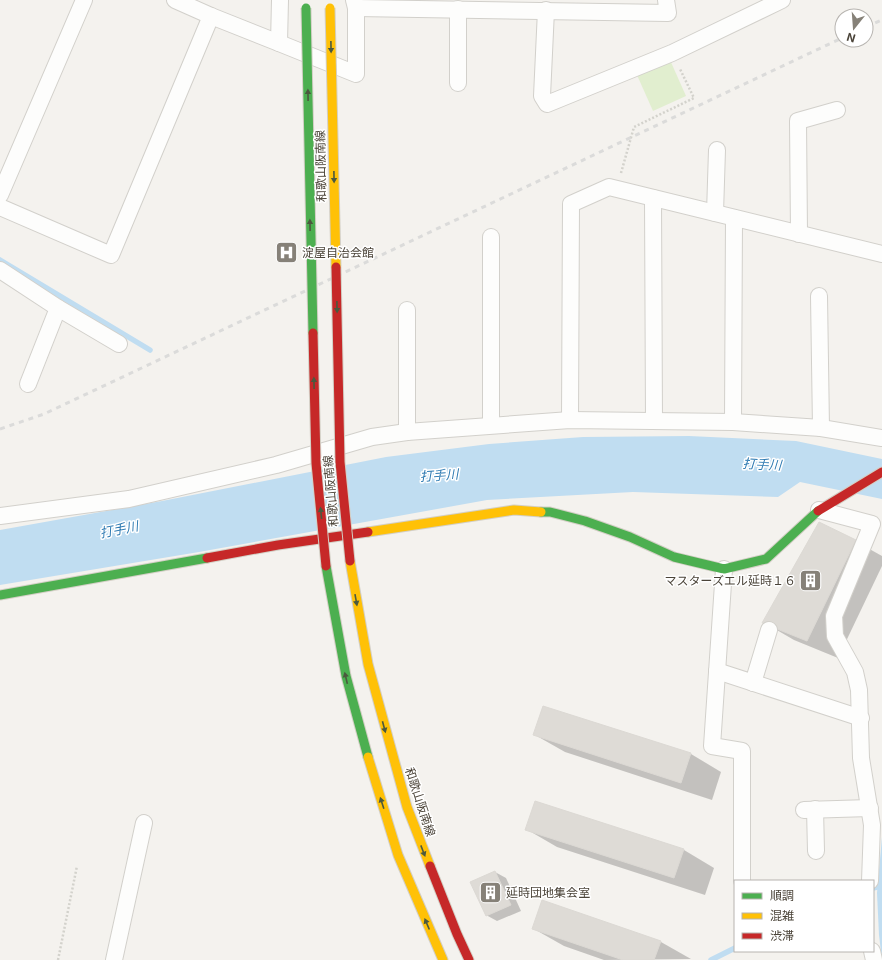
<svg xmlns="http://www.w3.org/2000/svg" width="882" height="960" font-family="Inter,'Noto Sans JP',sans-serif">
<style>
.green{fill:#e1eecf}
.water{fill:#c0ddf1}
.shadow{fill:#0003}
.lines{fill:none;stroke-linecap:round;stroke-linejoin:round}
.stream{stroke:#c0ddf1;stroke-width:5.5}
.building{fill:#dedbd6;stroke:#dcd9d4}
.street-casing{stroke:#d2d0cb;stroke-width:18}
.fast-casing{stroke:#d3cfc5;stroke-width:11}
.slow-casing{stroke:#d3cfc5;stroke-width:11}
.jam-casing{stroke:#d3cfc5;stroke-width:11}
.path{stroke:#d3d2cc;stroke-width:2.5;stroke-dasharray:2 2;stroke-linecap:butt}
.street{stroke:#fdfdfc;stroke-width:16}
.fast{stroke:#4caf50;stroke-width:9}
.slow{stroke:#ffc107;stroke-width:9}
.jam{stroke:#c62828;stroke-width:9}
.rail{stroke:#dbdbda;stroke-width:3;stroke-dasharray:5 5;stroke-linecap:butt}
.fast-bridge-casing{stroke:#d3cfc5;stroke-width:11;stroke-linecap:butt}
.slow-bridge-casing{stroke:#d3cfc5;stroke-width:11;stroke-linecap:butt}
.jam-bridge-casing{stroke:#d3cfc5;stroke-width:11;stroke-linecap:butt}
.fast-bridge{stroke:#4caf50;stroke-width:9}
.slow-bridge{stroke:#ffc107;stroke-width:9}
.jam-bridge{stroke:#c62828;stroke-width:9}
.oneway{fill:#4b593e}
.labels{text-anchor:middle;stroke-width:3;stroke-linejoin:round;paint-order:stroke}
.street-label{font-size:12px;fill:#4b4439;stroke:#fff}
.poi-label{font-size:12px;fill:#4b4439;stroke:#fff;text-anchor:start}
.water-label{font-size:13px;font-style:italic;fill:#2e7ab2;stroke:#fff}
</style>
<rect width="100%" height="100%" fill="#f4f2ee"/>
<path class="green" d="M670,60L686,96L653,111L637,75Z"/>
<g class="water">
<path d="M689,436L796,441L882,459V499L800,482L778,497L633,492L487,500L199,552L0,585V530L162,501L386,457L489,444L583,437Z"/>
<path d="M882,837V960L879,935L877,893Z"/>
</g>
<g class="shadow">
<path d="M855,541L882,556V566L838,658L794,640L763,622Z"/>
<path d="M543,707L691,754L721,772L712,800L565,752L535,735Z"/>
<path d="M526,829L684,850L714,868L705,895L557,847Z"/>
<path d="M495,872L506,878L521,911L497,921L486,915Z"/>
<path d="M534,929L661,942L691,959L604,960L564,946Z"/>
</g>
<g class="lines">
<g class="stream">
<path d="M0,260L150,350"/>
<path d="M873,888L882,886"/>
<path d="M711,960L735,948"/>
</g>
</g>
<g class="building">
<path d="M819,522L856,540L807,641L762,623Z"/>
<path d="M543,706L691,753L681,783L533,735Z"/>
<path d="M535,801L684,849L674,878L525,830Z"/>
<path d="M495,871L511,905L486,916L470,882Z"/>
<path d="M542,900L661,941L654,960H623L532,929Z"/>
</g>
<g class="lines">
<defs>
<g id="street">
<path d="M175,0L211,16L279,43"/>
<path d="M280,0L279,43L356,74V8L354,0"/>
<path d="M356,8L668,13L666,0"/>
<path d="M458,9V83"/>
<path d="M546,10L542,96L547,104L672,53L782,0"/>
<path d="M0,195L84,0"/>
<path d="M653,198L654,421"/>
<path d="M0,207L111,255L211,16"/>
<path d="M715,213L717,150"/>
<path d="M799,234L798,121L837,110"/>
<path d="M491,237V425"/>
<path d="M0,270L58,308L119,344"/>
<path d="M819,296L821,428"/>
<path d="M407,310V432"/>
<path d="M28,384L58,308"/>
<path d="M570,420L571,204L609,187L882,254"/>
<path d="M733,422L734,218"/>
<path d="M819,510L872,524L834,616L835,636L855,672L859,690L861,758L872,825L870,881"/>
<path d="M0,516L129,499L276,465L372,437L407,432L570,420L733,422L821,428L882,438"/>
<path d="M724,569L712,746L742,751V881"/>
<path d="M717,671L861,718"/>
<path d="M753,683L769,630"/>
<path d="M815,809L816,851"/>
<path d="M804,810L870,808"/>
<path d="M872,951L874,960"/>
<path d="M114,960L144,823"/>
</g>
<g id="fast">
<path d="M541,512H550L585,521L630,537L674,557L724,569L766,559L818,511"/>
<path d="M326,566L346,676L368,757"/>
<path d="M0,595L207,558"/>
</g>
<g id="slow">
<path d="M368,532L514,510L541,512"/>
<path d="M350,561L368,664L407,807L430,866"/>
<path d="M368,757L398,855L443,960"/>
</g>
<g id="jam">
<path d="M818,511L882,472"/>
<path d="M207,558L278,545L368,532"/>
<path d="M430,866L457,934L469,960"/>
</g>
</defs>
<use href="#street" class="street-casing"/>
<use href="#fast" class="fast-casing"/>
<use href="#slow" class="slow-casing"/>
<use href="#jam" class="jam-casing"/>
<g class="path">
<path d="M621,173L634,127L694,98L680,69"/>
<path d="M58,960L77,866"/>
</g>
<use href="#street" class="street"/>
<use href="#fast" class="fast"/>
<use href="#slow" class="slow"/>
<use href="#jam" class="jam"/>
<g class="rail">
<path d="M866,27L882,20"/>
<path d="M0,429L44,414L842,38"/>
</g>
<defs>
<path id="fast-bridge" d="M306,8L313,333"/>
<path id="slow-bridge" d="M330,8L336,267"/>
<g id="jam-bridge">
<path d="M336,267L340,462L350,561"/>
<path d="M313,333L316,463L326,566"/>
</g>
</defs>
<use href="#fast-bridge" class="fast-bridge-casing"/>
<use href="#slow-bridge" class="slow-bridge-casing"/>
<use href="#jam-bridge" class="jam-bridge-casing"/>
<use href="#fast-bridge" class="fast-bridge"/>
<use href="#slow-bridge" class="slow-bridge"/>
<use href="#jam-bridge" class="jam-bridge"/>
</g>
<defs><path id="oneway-solid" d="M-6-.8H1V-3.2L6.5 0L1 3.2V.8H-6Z"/></defs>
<g class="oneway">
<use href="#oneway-solid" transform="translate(331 47) rotate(89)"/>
<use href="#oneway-solid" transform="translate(308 95) rotate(-91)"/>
<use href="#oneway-solid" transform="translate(334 177) rotate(89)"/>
<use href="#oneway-solid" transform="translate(310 225) rotate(-91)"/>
<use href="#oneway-solid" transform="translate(337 307) rotate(89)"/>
<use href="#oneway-solid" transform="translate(314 383) rotate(-91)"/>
<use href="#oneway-solid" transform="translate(321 513) rotate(-96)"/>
<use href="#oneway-solid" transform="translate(356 600) rotate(80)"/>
<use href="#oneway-solid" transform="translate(346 678) rotate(-103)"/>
<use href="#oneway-solid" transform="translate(384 727) rotate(75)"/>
<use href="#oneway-solid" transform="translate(382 803) rotate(-108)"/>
<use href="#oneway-solid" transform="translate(423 851) rotate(69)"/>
<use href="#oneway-solid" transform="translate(427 924) rotate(-113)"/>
</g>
<defs>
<symbol id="hospital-square" viewBox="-11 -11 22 22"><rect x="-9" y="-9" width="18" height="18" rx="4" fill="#868178" stroke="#fff"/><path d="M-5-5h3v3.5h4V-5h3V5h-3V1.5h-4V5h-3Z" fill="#fff"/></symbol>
<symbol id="building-square" viewBox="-11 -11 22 22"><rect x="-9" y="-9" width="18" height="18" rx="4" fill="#868178" stroke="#fff"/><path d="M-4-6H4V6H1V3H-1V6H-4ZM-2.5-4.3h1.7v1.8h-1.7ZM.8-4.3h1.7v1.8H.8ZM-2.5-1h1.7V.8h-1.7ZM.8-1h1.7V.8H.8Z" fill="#fff"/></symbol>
</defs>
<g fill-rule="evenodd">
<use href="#hospital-square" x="274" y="240" width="25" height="25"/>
<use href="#building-square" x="798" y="568" width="25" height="25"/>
<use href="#building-square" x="478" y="880" width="25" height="25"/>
</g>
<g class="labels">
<g class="street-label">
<text transform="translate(321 166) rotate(-91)" y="4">和歌山阪南線</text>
<text transform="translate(331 491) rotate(-95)" y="4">和歌山阪南線</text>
<text transform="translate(420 802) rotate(72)" y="4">和歌山阪南線</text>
</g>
<g class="poi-label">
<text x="302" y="257">淀屋自治会館</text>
<text x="796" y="585" text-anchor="end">マスターズエル延時１６</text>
<text x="506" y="897">延時団地集会室</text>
</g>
<g class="water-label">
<text transform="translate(762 464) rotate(3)" y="5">打手川</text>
<text transform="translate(439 475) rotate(-4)" y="5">打手川</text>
<text transform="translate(119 529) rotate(-11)" y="5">打手川</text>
</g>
</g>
<rect x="734" y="880" width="140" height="72" fill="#ffffff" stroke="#b7b4b0"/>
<rect x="742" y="893" width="20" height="6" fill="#4caf50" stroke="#b7b4b0"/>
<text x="770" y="900" font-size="12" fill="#4b4439">順調</text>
<rect x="742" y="913" width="20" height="6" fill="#ffc107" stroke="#b7b4b0"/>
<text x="770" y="920" font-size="12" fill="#4b4439">混雑</text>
<rect x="742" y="933" width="20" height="6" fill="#c62828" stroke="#b7b4b0"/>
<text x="770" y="940" font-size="12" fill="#4b4439">渋滞</text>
<g transform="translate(854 28) rotate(197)"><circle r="19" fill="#ffffff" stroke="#b7b4b0"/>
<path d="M0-3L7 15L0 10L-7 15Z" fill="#868178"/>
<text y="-6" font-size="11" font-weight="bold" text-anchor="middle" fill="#4b4439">N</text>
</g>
</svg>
